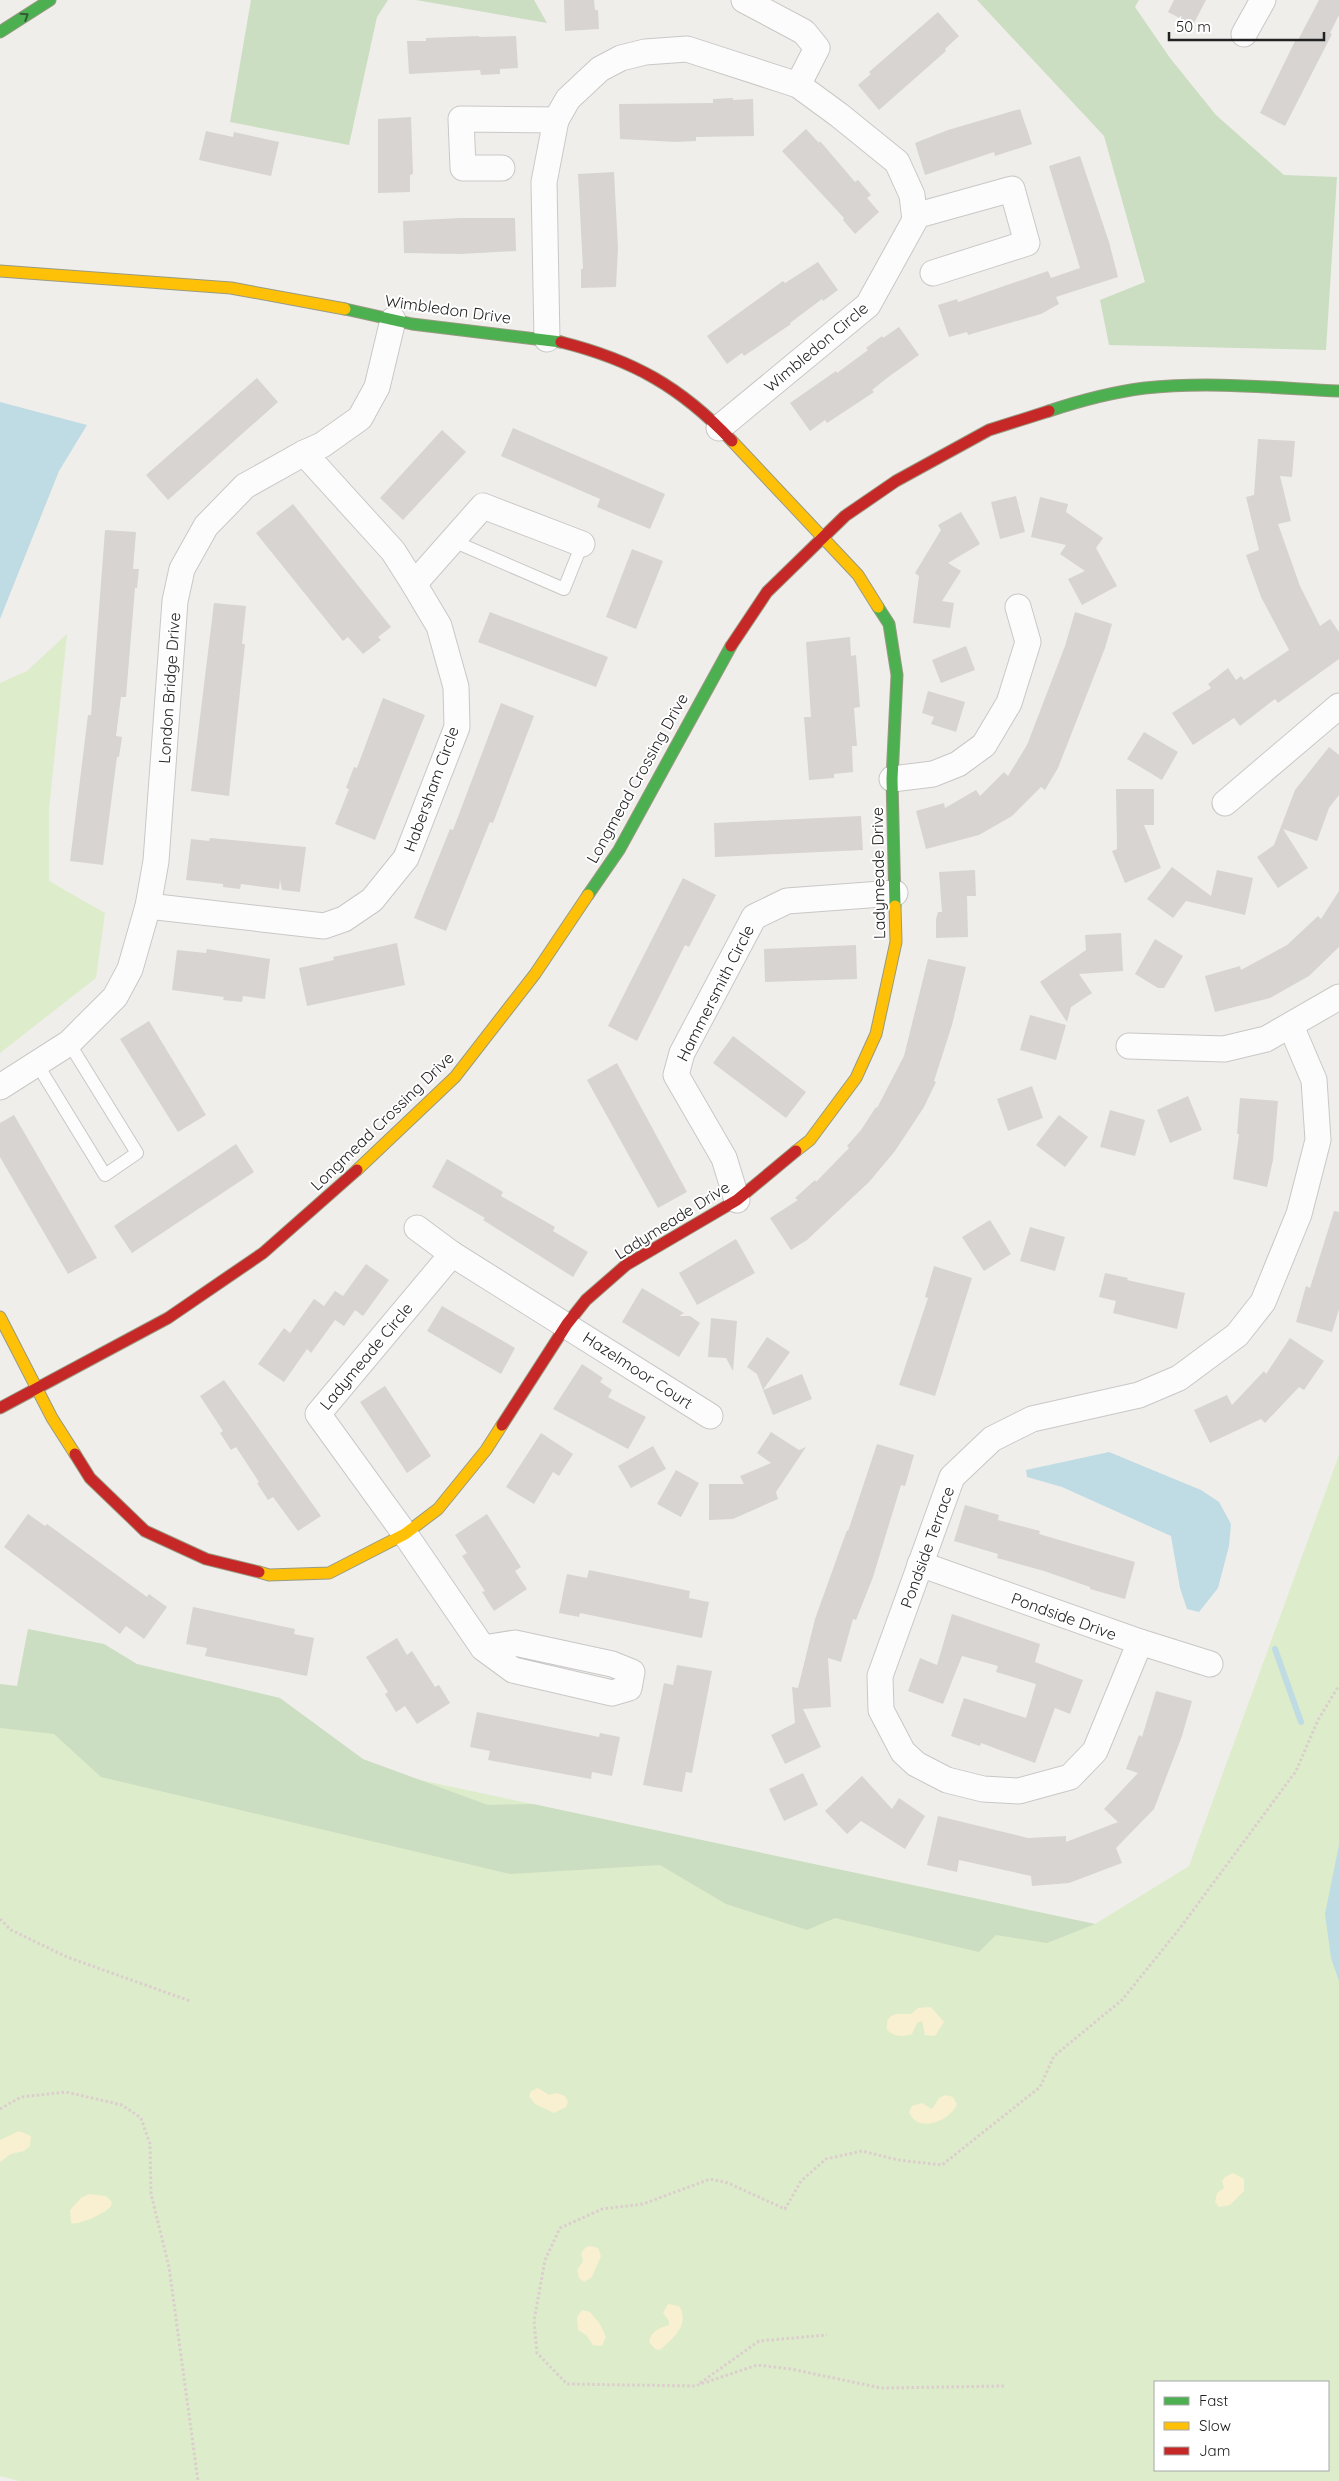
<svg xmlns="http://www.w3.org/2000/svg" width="1339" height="2481" font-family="Quicksand,sans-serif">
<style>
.grass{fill:#ddeccb;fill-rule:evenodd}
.forest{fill:#cbdec1}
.sand{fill:#f8f0d0}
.water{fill:#bfdbe3}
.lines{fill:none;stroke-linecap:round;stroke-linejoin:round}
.stream{stroke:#bfdbe3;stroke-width:6}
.building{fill:#d7d4d2}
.lane-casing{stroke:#c9c8c7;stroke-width:14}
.street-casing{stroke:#c9c8c7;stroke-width:27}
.fast-casing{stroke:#999a82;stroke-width:13}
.slow-casing{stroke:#999a82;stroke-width:13}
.jam-casing{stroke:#999a82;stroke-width:13}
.path{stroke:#dccecd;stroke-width:3;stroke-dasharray:2.5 2.5;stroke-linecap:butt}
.lane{stroke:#fdfcfc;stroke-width:12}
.street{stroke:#fdfcfc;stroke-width:25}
.fast{stroke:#4caf50;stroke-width:11}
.slow{stroke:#ffc107;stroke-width:11}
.jam{stroke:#c62828;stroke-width:11}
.oneway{stroke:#335a34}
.labels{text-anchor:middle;stroke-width:4;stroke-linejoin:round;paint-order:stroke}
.street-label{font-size:16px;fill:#222;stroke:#fff}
</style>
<rect width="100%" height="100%" fill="#f0eeeb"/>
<g class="grass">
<path d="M67,634L49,810V881L105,913L96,978L0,1053V683L27,671Z"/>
<path d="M1339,1455V2481H19L0,2476V1702L12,1693L1095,1924L1189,1866ZM1155,2382H1328V2470H1155Z"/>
</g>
<g class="forest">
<path d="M251,0H388L377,17L349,145L230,122Z"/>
<path d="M416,0H534L547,23Z"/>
<path d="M977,0H1139L1135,7L1170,58L1216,115L1284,175L1337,177L1326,350L1109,345L1100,300L1145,282L1104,136Z"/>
<path d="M28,1629L104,1644L137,1664L280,1698L363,1759L488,1805L533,1804L1095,1924L1047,1943L996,1935L979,1952L835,1918L807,1930L726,1904L660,1865L510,1874L101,1777L54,1734L0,1728V1684L17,1686Z"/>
</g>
<g class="sand">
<path d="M931,2007L944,2022L935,2036L925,2035L922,2021L917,2023L912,2034C903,2037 894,2037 887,2030C885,2011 899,2014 911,2014L918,2008Z"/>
<path d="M538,2088L549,2095L556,2093L565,2096L568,2102L566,2107L554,2113L535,2104L529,2096L531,2091Z"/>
<path d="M946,2095L953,2097L957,2104C951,2121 917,2134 909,2112L912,2106L922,2103L932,2109L939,2098Z"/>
<path d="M19,2131L31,2136L30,2146L24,2151L11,2154L0,2162V2140Z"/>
<path d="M1233,2173L1244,2179V2191L1230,2205L1219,2207L1215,2202L1217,2193L1224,2188L1222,2181L1225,2177Z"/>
<path d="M89,2194L106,2196L112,2202L111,2206C106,2213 78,2226 71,2223L70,2210L81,2198Z"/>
<path d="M591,2246L598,2248L601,2256L592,2277L584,2282L579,2278L577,2270L583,2261L581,2253L586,2247Z"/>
<path d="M668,2304L679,2306C691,2325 672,2339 660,2350L655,2349L649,2342C651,2331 659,2328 669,2325V2321L663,2313Z"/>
<path d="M582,2310L590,2312L600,2324L606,2337L602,2346L593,2345L586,2335L578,2330L577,2317Z"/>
</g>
<g class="water">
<path d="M0,402L87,425L59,471L0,619Z"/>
<path d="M1109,1452L1201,1490L1219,1502L1231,1524L1229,1546L1218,1588L1199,1612L1187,1609L1180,1588L1171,1536L1062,1487L1027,1477L1026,1470Z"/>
<path d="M1339,1845V1981L1331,1958L1325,1914Z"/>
</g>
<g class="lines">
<path class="stream" d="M1275,1649L1301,1722"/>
</g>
<g class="building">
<path d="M564,0H594L595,10H598L599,29L565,31Z"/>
<path d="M1174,0H1206L1193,25L1168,12Z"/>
<path d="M1319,0H1339V15L1330,33L1332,34L1285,126L1260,113L1296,39L1298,40Z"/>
<path d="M938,12L959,36L945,49L946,51L879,110L858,85L871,74L869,72Z"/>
<path d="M479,36V37L516,36L518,68L500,69V74L481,75L480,70L409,74L407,41H426V38Z"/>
<path d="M733,98V100L753,99L754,136L696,137V141L677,142L620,139L619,104L713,103V99Z"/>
<path d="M1020,109L1032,144L995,156L994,152L925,175L915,143L948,130Z"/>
<path d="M411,117L413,174L410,175V192L378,193V119Z"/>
<path d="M806,129L819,143L820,141L855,182L858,180L871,195L867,198L879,212L855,234L843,220L844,218L782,151Z"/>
<path d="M206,131L233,137L234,132L279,142L271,176L199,160Z"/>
<path d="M1080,156L1109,242L1118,277L1056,297L1059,304L1041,314L968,335L967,332L949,337L938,305L957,299L958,302L1048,271L1051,278L1080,268L1049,166Z"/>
<path d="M614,172L618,248L616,287L581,288V269H583L578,174Z"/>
<path d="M460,218H515L516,251L461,254L404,253L403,221Z"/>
<path d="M818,262L838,290L823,301L822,299L790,323L791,324L744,356L742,353L727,364L707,336L783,281L785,283Z"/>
<path d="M899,327L919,355L887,378L872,390L874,392L859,402L827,423L825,420L810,431L790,403L836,371L837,373L868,350L866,348L882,336L883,338Z"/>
<path d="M257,378L278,402L168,500L146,475Z"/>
<path d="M513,428L665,494L650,529L597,507L600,499L501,456Z"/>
<path d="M442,430L466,452L403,520L380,498Z"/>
<path d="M1258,439L1295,441L1292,477L1280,476L1291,521L1278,524L1300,586L1320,626L1330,619L1339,632V659L1278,703L1275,699L1240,726L1234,718L1193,745L1172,713L1211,688L1208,684L1228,668L1236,680L1241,676L1244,680L1289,650L1261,597L1246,555L1259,550L1246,497L1254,495Z"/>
<path d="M1016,496L1025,532L1000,539L991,502Z"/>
<path d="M1040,497L1068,504L1066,512L1103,538L1096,548L1117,586L1082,605L1068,579L1085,571L1060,554L1066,545L1031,537Z"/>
<path d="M293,504L391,627L378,637L381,640L363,654L348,637L343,641L256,533Z"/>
<path d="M961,512L980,544L948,563L961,571L942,601L954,603L950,628L913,623L919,576L915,573L941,530L938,525Z"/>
<path d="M105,530L136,532L133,569H139L137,588H135L126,697H121L116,736L122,737L119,757H117L103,865L70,861L88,715H91Z"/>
<path d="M632,549L663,561L636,629L606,617Z"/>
<path d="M214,603L246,606L242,644H245L229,796L191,791Z"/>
<path d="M490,612L608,657L596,687L478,642Z"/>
<path d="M1075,612L1112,624L1105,648L1058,768L1045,790L1041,787L1012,816L979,835L926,849L916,811L944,803L945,808L976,790L980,796L1004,772L1008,776L1027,745L1065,646Z"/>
<path d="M850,637L851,656L856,655L860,707L854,708L857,746H852L853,772L834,774V778L809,780L804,717H811L806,642Z"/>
<path d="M966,646L975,670L941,683L932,660Z"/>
<path d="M928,691L965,702L956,732L931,724L934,717L922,713Z"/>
<path d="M383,698L425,715L375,840L335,824L349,789L346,788L354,767L357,768Z"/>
<path d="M501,703L534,716L493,823L490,822L446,931L414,918L450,829L453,830Z"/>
<path d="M1144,732L1178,752L1162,780L1127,759Z"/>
<path d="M1329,747L1339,755V795L1329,808L1317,841L1283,829L1308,868L1278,888L1257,857L1274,845L1295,790Z"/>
<path d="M1116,789H1154V825H1144L1161,868L1125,883L1112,851L1117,849Z"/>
<path d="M861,816L863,850L715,857L714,823Z"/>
<path d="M210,838L306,847L300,892L282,890L280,880L279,889L241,884L240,889L223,887V884L186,880L191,839L209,841Z"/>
<path d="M1172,867L1211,896L1217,870L1253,878L1245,915L1186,901L1173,918L1147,899Z"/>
<path d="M975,870L976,896H967L968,937L936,938V919L938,912H942L939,872Z"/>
<path d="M683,878L716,895L689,947L685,945L637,1041L608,1026Z"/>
<path d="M1339,891V947L1309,976L1270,998L1215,1012L1205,976L1240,966L1241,970L1287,945L1318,916L1321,919Z"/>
<path d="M1121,933L1123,971L1079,974L1092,993L1071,1007L1067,1022L1040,982L1086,950L1085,935Z"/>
<path d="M1155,939L1183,956L1164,988H1158L1135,974Z"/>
<path d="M397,943L405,985L307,1006L299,968L334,960L333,957Z"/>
<path d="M856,945L857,979L765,982L764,949Z"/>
<path d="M207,949L270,959L265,999L243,996L242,1002L223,1000L224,997L172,990L177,950L206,953Z"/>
<path d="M928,959L966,967L952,1025L934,1081L936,1082L924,1107L895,1151L869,1182L807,1240L791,1250L770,1218L798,1200L795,1198L815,1180L816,1182L849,1148L847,1146L861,1130L876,1107L877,1108L904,1056Z"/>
<path d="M1030,1015L1066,1025L1056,1060L1020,1050Z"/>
<path d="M149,1021L206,1115L178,1132L120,1039Z"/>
<path d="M733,1036L806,1092L786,1118L713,1063Z"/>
<path d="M617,1063L687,1192L658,1208L587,1080Z"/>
<path d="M1032,1086L1043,1118L1008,1131L997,1099Z"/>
<path d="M1188,1096L1202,1130L1170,1143L1157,1110Z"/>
<path d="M1240,1098L1278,1101L1273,1160L1267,1187L1233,1179L1239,1134H1237Z"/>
<path d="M1110,1110L1145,1120L1135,1156L1100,1147Z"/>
<path d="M14,1115L97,1258L68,1274L0,1157V1123Z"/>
<path d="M1059,1115L1088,1137L1065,1167L1036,1145Z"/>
<path d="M236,1144L254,1172L132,1253L114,1226Z"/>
<path d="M447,1159L503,1192L501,1196L555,1227L553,1231L588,1252L573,1277L483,1220L485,1218L432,1187Z"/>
<path d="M1334,1211L1339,1212V1309L1332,1332L1296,1322L1306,1286L1310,1288Z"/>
<path d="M990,1220L1011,1254L984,1271L962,1237Z"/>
<path d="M1030,1227L1065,1237L1055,1271L1020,1261Z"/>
<path d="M736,1239L755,1273L697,1305L679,1273Z"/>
<path d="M366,1264L389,1280L363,1316L355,1310L344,1326L335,1320L311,1353L307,1349L284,1382L258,1364L284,1328L290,1333L314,1299L324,1306L335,1291L343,1296Z"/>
<path d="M934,1266L972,1278L935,1396L899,1385L928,1298L925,1297Z"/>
<path d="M1105,1273L1128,1278L1127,1280L1185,1293L1177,1329L1113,1313L1116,1301L1099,1297Z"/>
<path d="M642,1288L684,1313L679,1316H690L700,1323L679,1357L622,1322Z"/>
<path d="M442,1306L515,1348L501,1374L427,1331Z"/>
<path d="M711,1318L737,1321L733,1371L726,1358L708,1357Z"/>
<path d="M767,1337L790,1352L763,1390L757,1374L747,1367Z"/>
<path d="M1290,1338L1324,1361L1304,1390L1299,1387L1265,1423L1261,1419L1210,1443L1194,1410L1227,1395L1232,1405L1264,1371L1266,1374Z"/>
<path d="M582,1364L603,1378L600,1382L612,1390L608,1397L646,1417L628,1449L553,1409Z"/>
<path d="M802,1374L812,1399L773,1415L763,1390Z"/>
<path d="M224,1380L321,1516L298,1531L273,1497L268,1500L257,1483L259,1482L236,1447L231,1450L220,1433L223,1431L200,1396Z"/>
<path d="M385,1386L431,1456L407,1473L360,1402Z"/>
<path d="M771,1432L799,1450L806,1447L776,1492L778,1499L733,1519L709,1520V1484H744L740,1476L771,1463L757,1453Z"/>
<path d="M541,1433L573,1454L559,1476L553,1472L534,1504L506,1487Z"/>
<path d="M877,1444L914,1455L905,1486L901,1485L873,1577L856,1620L853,1619L841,1662L828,1658L831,1707L803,1709L821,1747L785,1764L771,1735L795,1723L792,1687L798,1688L815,1619L847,1530L848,1531Z"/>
<path d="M653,1446L666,1469L631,1488L618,1466Z"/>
<path d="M676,1470L699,1483L681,1517L657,1504Z"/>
<path d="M965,1505L999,1515L998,1520L1040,1531L1039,1534L1135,1562L1125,1599L1090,1589V1587L1044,1571L997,1558L998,1554L954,1541Z"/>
<path d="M28,1514L45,1526L47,1524L147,1597L149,1594L167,1607L144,1639L126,1626L120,1634L4,1547Z"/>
<path d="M487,1514L521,1567L515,1571L527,1589L494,1611L482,1592L485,1591L462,1556L467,1553L455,1535Z"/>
<path d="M589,1570L690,1591L689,1598L709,1602L702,1638L580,1613L579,1617L559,1613L567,1574L587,1578Z"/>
<path d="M193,1607L295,1629L294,1634L314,1638L307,1676L205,1656L207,1648L186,1644Z"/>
<path d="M952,1614L1040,1644L1035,1662L1083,1680L1070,1714L1055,1708L1035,1763L981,1743L980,1746L951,1736L964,1698L1026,1718L1036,1684L996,1672L998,1666L962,1656L943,1704L908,1691L920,1658L937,1665Z"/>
<path d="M397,1638L407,1655L412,1651L435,1687L439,1685L450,1703L417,1724L405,1706L396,1712L385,1694L388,1692L366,1657Z"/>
<path d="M677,1665L712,1671L692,1773L686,1772L682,1792L643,1785L664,1683L673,1685Z"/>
<path d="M1156,1691L1192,1701L1182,1736L1154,1809L1116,1848L1122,1863L1069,1883L1032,1886L1031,1876L959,1860L957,1872L927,1865L938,1816L1028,1838L1066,1836V1842L1118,1822L1104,1809L1138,1773L1126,1769L1139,1735L1142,1737Z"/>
<path d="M477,1712L599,1737L600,1733L620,1737L612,1776L592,1772L591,1779L488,1760L490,1751L470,1747Z"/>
<path d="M803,1773L818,1805L784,1821L769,1789Z"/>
<path d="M862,1776L892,1809L899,1798L925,1816L905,1849L861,1821L847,1834L825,1811Z"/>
</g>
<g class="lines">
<defs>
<g id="lane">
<path d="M453,541L564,589L582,544"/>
<path d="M37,1064L105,1175L137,1153L69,1043"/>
</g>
<g id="street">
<path d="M744,0L804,32L817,48L798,85"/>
<path d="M1244,34L1263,0"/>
<path d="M502,168H463L461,119L556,120"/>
<path d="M915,216L1012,189L1027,243L933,273"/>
<path d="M547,339L544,182L556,120L568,99L600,69L621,58L645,52L687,49L798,85L839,115L897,162L912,195L915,220L868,305L719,428"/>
<path d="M414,584L483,506L582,544"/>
<path d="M892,779L933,774L958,764L984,745L1009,703L1028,642L1018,607"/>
<path d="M1225,803L1339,706"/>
<path d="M148,906L324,926L344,919L372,900L406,858L457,727L456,687L439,626L414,584L393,551L304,453"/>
<path d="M1129,1046L1224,1049L1266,1039L1339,997"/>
<path d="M0,1087L69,1043L115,997L130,969L148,906L156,861L175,601L182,569L206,526L245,486L304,453L322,445L360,418L377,387L393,320"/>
<path d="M737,1200L724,1158L676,1075L682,1053L754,917L787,901L895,893"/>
<path d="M417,1228L452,1254L710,1416"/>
<path d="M452,1254L318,1414L405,1534L483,1648L513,1670L612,1693L629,1688L632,1672L612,1664L515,1643L483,1648"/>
<path d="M920,1564L1140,1642L1210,1664"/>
<path d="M1140,1642L1095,1751L1070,1777L1019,1791L983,1789L947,1780L916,1764L903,1752L881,1710L880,1676L952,1477L992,1439L1032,1419L1139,1395L1179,1378L1237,1335L1263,1302L1299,1214L1318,1140L1314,1080L1291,1026"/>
</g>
<g id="fast">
<path d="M0,32L50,0"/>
<path d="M345,309L412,324L561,342"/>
<path d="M1049,411C1079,401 1113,392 1145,388C1209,381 1275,388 1339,391"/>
<path d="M878,607L889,624L897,675L892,779L895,906"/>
<path d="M588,895L619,850L731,646"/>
</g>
<g id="slow">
<path d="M0,271L231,288L345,309"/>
<path d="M732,441L858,575L878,607"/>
<path d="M796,1151L810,1140L856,1078L876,1034L896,942L895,906"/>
<path d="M357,1170L455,1077L535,974L588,895"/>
<path d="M0,1317L52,1418L75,1454"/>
<path d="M259,1572L269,1575L329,1573L405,1534L438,1509L486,1450L502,1425"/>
</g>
<g id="jam">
<path d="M561,342C633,360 681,387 732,441"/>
<path d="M731,646L767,592L845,516L896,481L989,430L1049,411"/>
<path d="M0,1408L168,1318L263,1253L357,1170"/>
<path d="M502,1425L567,1324L586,1300L626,1265L737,1200L796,1151"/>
<path d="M75,1454L90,1478L145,1531L206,1559L259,1572"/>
</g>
</defs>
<use href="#lane" class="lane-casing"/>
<use href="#street" class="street-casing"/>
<use href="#fast" class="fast-casing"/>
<use href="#slow" class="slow-casing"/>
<use href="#jam" class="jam-casing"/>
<g class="path">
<path d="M0,1919L11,1930L67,1957L190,2001"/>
<path d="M0,2109L21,2097L66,2092L122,2105L141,2118L150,2144L151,2194L169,2267L198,2481"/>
<path d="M700,2383L759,2341L827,2335"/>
<path d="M1004,2386L881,2388L791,2369L757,2365L695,2386L567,2384L537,2353L534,2321L545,2260L560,2228L602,2209L643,2204L710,2179L728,2183L785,2209L801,2181L826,2159L862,2151L898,2160L942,2165L1040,2087L1054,2056L1122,2000L1180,1928L1296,1771L1318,1720L1338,1687"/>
</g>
<use href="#lane" class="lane"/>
<use href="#street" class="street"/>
<use href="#fast" class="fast"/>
<use href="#slow" class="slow"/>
<use href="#jam" class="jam"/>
</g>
<defs><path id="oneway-chevron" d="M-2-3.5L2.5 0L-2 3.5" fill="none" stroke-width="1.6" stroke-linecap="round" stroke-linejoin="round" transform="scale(1.25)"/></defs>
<use class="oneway" href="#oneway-chevron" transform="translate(25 16) rotate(-33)"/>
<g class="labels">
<g class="street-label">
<text transform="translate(448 309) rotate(8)" y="6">Wimbledon Drive</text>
<text transform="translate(816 347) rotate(-40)" y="6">Wimbledon Circle</text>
<text transform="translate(169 688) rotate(-86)" y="6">London Bridge Drive</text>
<text transform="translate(637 778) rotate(-61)" y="6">Longmead Crossing Drive</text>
<text transform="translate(431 789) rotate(-70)" y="6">Habersham Circle</text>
<text transform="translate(878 873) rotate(-91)" y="6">Ladymeade Drive</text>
<text transform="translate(715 993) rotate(-63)" y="6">Hammersmith Circle</text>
<text transform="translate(382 1121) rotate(-44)" y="6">Longmead Crossing Drive</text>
<text transform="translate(672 1220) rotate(-32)" y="6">Ladymeade Drive</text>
<text transform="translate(366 1356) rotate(-50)" y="6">Ladymeade Circle</text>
<text transform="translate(638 1370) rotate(33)" y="6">Hazelmoor Court</text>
<text transform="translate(927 1547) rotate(-70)" y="6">Pondside Terrace</text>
<text transform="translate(1064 1616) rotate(20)" y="6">Pondside Drive</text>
</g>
</g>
<rect x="1154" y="2381" width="175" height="90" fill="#ffffff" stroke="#a7a7a7"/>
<rect x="1164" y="2397" width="25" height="8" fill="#4caf50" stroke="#a7a7a7"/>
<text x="1199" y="2406" font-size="15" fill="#222222">Fast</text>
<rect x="1164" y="2422" width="25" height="8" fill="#ffc107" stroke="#a7a7a7"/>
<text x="1199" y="2431" font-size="15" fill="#222222">Slow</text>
<rect x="1164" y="2447" width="25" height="8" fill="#c62828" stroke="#a7a7a7"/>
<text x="1199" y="2456" font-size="15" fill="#222222">Jam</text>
<path d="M1169 32v8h155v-8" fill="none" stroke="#222222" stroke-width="2.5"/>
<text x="1176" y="32" font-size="15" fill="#222222" stroke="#ffffff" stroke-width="4" paint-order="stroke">50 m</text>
</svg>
